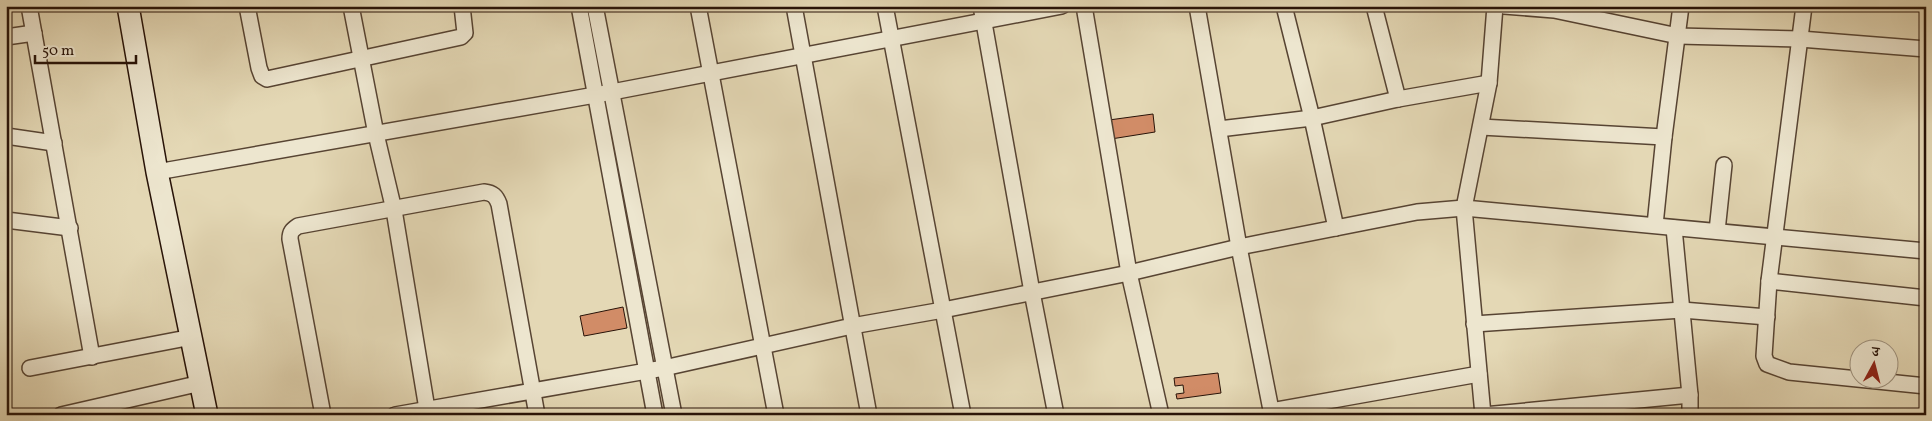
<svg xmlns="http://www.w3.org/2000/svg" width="1932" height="421" font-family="Vollkorn,'Noto Serif Devanagari',serif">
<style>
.building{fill:#d18c67;stroke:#281308}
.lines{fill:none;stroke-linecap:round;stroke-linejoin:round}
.street-casing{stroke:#574433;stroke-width:18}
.secondary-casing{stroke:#281308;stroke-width:24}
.street{stroke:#ede6cf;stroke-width:15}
.secondary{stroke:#ede6cf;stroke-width:21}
</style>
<rect width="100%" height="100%" fill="#e4d8b5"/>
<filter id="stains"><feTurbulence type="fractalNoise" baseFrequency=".004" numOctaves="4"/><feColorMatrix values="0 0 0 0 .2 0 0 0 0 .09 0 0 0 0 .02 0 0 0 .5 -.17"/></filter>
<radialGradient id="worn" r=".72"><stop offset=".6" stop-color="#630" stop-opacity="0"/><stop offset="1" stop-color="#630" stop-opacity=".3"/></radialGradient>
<g class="building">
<path d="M1153,114L1155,132L1111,139L1109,120Z"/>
<path d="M623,307L627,328L584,336L580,316Z"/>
<path d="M1218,373L1221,393L1177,399L1176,394L1184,393L1183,385L1175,386L1174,378Z"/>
</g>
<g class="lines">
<defs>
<g id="street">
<path d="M29,6L92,357"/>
<path d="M247,6L259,68L262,76L267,79L461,37L465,33L462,6"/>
<path d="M351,6L376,134L394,210L428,415"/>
<path d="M579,6L655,415"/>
<path d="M595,6L674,415"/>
<path d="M698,6L776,415"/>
<path d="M794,6L869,415"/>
<path d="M885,6L963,415"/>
<path d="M981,6L1032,292L1056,415"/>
<path d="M1084,6L1129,273L1161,415"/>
<path d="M1197,6L1239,247L1272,415"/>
<path d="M1284,6L1312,118L1336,228"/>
<path d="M1374,6L1398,99"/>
<path d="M1504,6L1554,10L1678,36L1800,39L1926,49"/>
<path d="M1804,6L1769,281L1764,356L1767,364L1789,372L1926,386"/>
<path d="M6,37L34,33"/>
<path d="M1481,127L1664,137"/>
<path d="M1219,129L1312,118L1398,99L1489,83"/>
<path d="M6,136L54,143"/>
<path d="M157,172L612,92L1062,6"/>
<path d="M6,220L70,228"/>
<path d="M1655,225L1664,137L1681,6"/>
<path d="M1674,228L1690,395V415"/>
<path d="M1717,231L1724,165"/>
<path d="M1769,281L1926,298"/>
<path d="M1474,324L1682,310L1767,317"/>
<path d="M30,368L192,337"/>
<path d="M1271,411L1479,374"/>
<path d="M61,415L201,383"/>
<path d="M323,415L290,239C290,232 292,230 298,226L484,192C493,193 496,196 499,204L537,415"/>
<path d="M395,415L664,368L852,326L943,310L1129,273L1239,247L1417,212L1464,208L1926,251"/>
<path d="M1483,415L1464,208L1489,83L1495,6"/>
<path d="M1484,415L1690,395"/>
</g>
<path id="secondary" d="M128,6L157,172L207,415"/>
</defs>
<use href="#street" class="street-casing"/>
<use href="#secondary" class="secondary-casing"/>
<use href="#street" class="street"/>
<use href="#secondary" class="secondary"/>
</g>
<rect width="1932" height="421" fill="none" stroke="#e4d8b5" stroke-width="25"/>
<rect x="8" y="8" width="1917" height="406" fill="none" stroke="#281308" stroke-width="2.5"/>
<rect x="12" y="12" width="1907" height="396" fill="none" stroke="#281308"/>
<g transform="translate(1874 364) rotate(7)"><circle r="24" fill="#ede6cf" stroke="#9e927f"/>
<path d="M0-4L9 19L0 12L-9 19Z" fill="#8f2418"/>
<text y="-8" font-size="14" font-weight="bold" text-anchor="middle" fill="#281308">उ</text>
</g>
<path d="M35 55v8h101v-8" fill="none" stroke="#281308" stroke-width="2.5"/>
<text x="42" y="55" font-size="15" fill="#281308" stroke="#ede6cf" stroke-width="4" paint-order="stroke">50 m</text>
<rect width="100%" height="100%" filter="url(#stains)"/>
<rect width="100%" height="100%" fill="url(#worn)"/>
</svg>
